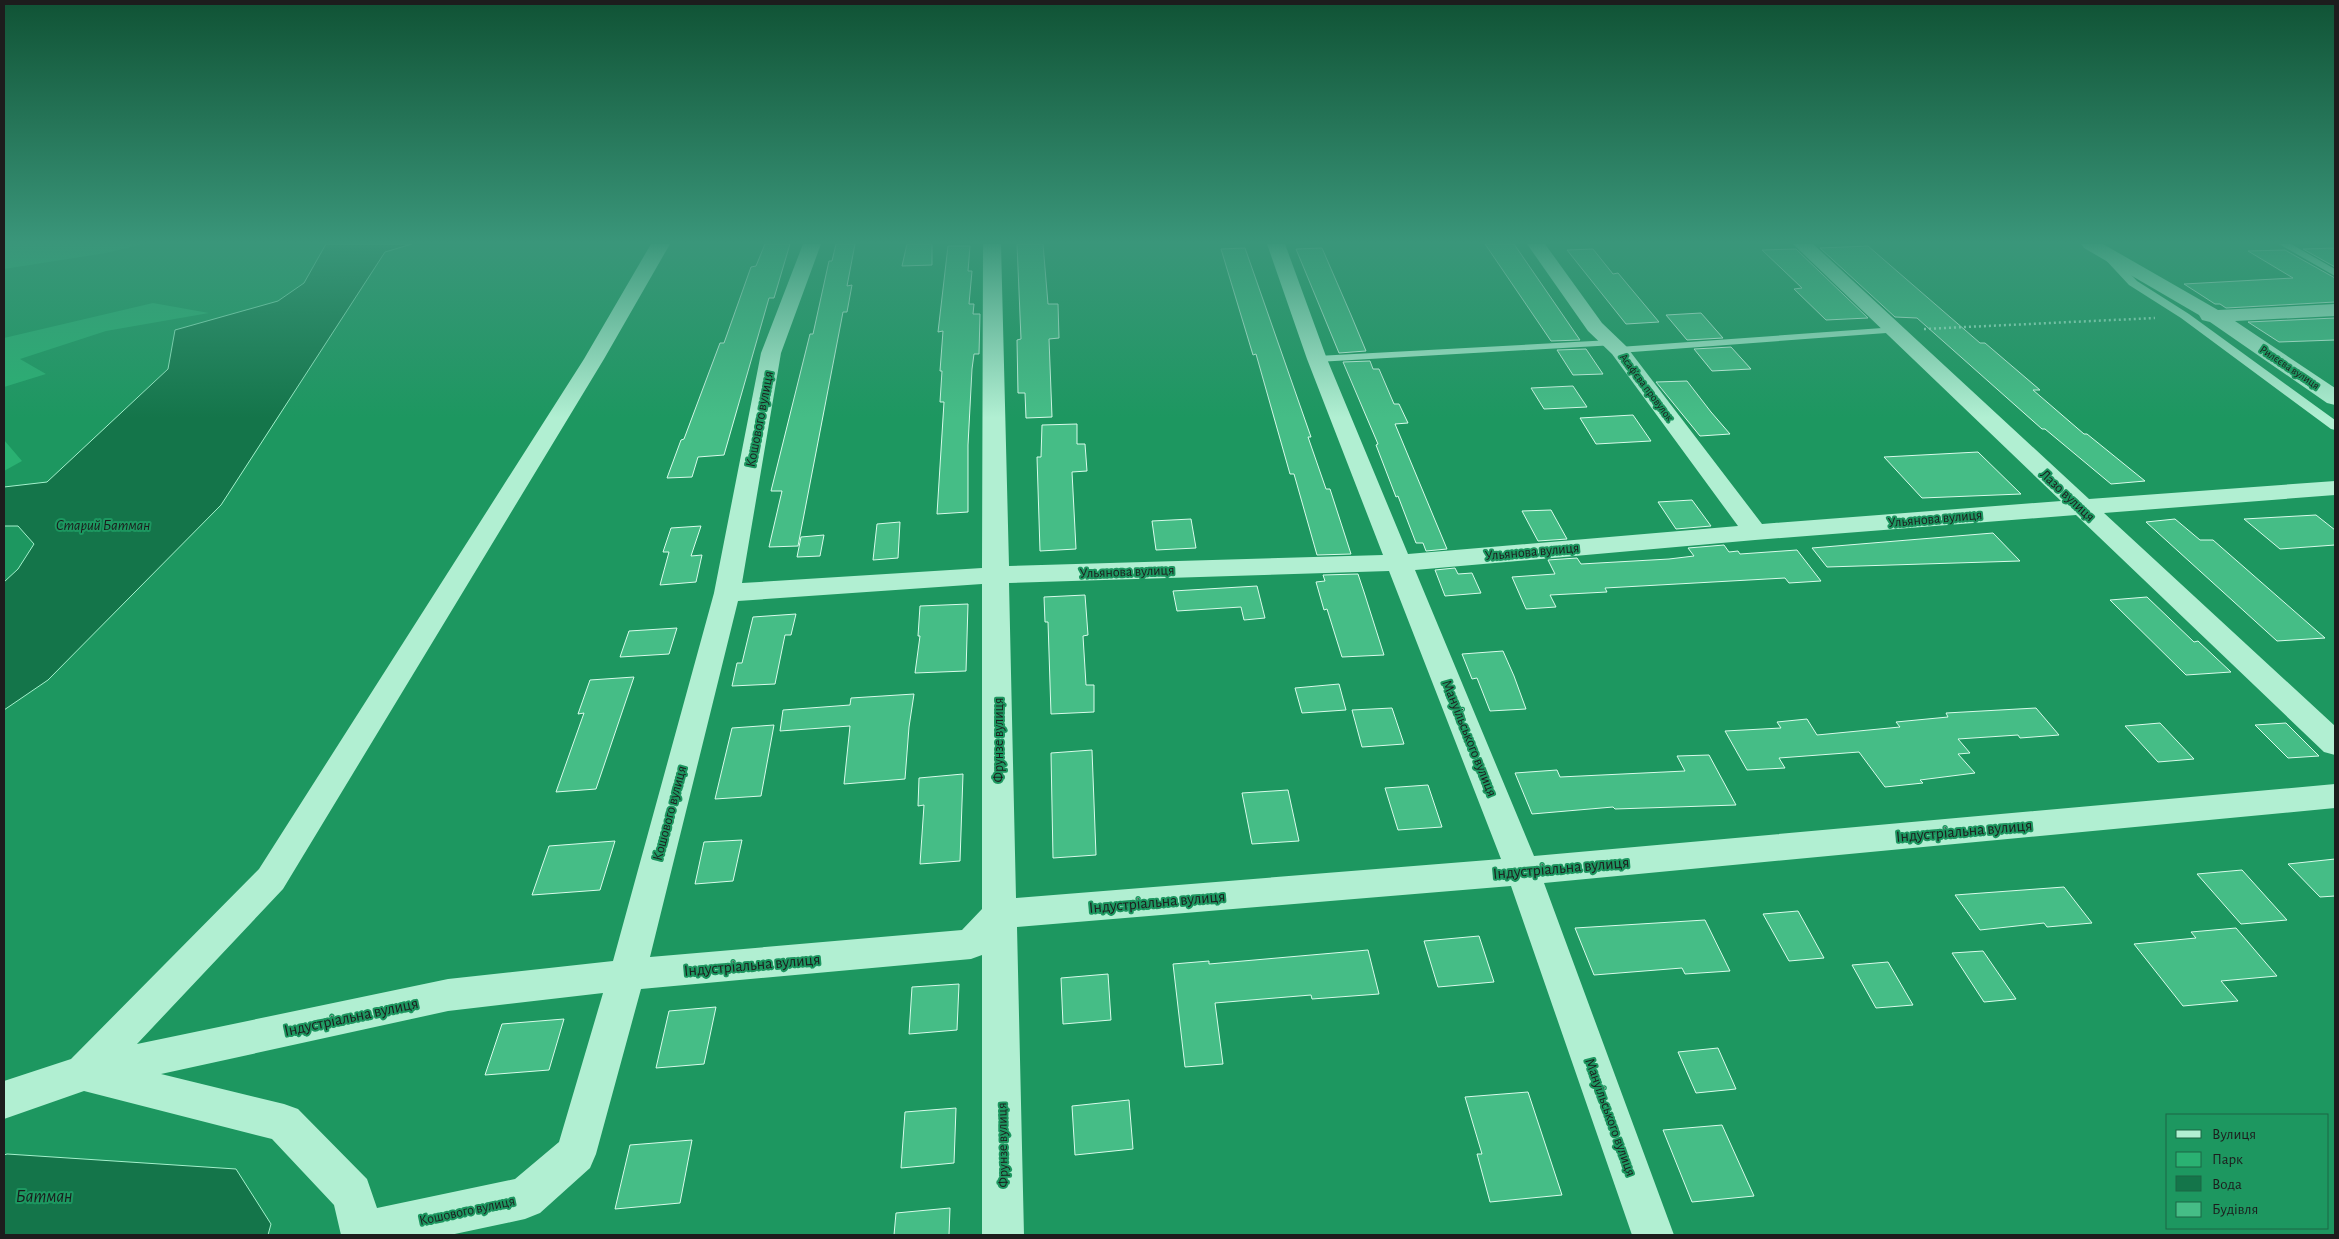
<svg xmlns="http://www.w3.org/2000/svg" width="2339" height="1239" font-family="'Alegreya Sans',sans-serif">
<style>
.green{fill:#2ab172}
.water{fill:#14754a;stroke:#a4f1cc}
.building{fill:#45bd86;stroke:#d8fbea}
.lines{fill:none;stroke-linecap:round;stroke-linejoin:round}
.path{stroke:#b1efd2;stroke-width:2.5;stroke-dasharray:2 3;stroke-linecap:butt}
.service{fill:#b1efd2;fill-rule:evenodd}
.minor{fill:#b1efd2;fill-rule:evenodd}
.labels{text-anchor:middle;stroke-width:4;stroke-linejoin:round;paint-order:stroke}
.far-street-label{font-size:11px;fill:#1d1d1d;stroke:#1d9760}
.street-label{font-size:14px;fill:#1d1d1d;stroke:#1d9760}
.water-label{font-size:15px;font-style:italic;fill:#1a1c1b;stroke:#1d9760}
.near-street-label{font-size:16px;fill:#1d1d1d;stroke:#1d9760}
.near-water-label{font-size:18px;font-style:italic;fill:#1a1c1b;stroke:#1d9760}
</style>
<rect width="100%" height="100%" fill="#1d9760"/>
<g class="green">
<path d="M4,244H144L106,253L4,269Z"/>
<path d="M153,303L209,313L106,331L20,359L46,374L4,387V338Z"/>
<path d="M4,440L22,461L4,471Z"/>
</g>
<g class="water">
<path d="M326,244H412L385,252L221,505L48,680L4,710V582L18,569L34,544L18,526H4V487L47,482L168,369L175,330L278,301L304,283Z"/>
<path d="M7,1154L236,1169L271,1224L268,1235H4V1155Z"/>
</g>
<g class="building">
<path d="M765,244H790L774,298H769L724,455L698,457L692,477L667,478L681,440L684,439L720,343H724L751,267L756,266Z"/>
<path d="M836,244H855L847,286L852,285L847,312H843L798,546L769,547L782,491H771L810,334H813L829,261H832Z"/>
<path d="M907,244H932V265L902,266Z"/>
<path d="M1017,244H1043L1048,304H1058L1059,338L1049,339L1052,417L1026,418L1025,393H1018L1017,340L1021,339Z"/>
<path d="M1485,244H1514L1580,340L1551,341Z"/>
<path d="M948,246H970L968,271H972L969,304H974L973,314H980L979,354H974L972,369L968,445V512L937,514L944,402H940L942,371H940L943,331L938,332Z"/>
<path d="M1868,246L1980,343H1985L2040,390H2033L2084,434H2087L2145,481L2111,484L2045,429H2042L1917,318L1895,317L1820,248Z"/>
<path d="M1245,248L1311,437H1308L1326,489H1330L1351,554L1317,555L1294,474H1290L1256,354L1253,355L1221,249Z"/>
<path d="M1322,248L1351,315L1366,351L1339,353L1296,249Z"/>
<path d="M2335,248V267L2303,249Z"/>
<path d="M1593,249L1613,274L1618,273L1659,322L1626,324L1567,250Z"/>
<path d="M1796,249L1868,318L1826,320L1794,289L1802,288L1762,250Z"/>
<path d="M2285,250L2335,278V302L2226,308L2220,304H2215L2184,284L2293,278L2248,251Z"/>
<path d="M1701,313L1723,338L1687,340L1666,315Z"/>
<path d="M2335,318V340L2279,342L2248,322Z"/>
<path d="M1731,347L1751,369L1712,371L1694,349Z"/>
<path d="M1586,349L1603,374L1573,375L1557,350Z"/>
<path d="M1370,361L1373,369H1379L1394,404H1399L1408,423L1395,424L1447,549L1426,551L1423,543H1416L1398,496L1396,497L1376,445L1378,444L1343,362Z"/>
<path d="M1687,381L1711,412L1730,434L1700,436L1656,382Z"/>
<path d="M1573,386L1587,407L1544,409L1531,388Z"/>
<path d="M1633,415L1651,441L1596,444L1580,418Z"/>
<path d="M1077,424V444H1085L1087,471L1072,472L1076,549L1040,551L1037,457H1041L1042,425Z"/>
<path d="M1978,452L2021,494L1922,498L1884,457Z"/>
<path d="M1692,500L1711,526L1676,529L1658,502Z"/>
<path d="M1551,510L1567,539L1538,541L1522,511Z"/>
<path d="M2316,515L2335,530V545L2280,549L2244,519Z"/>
<path d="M1191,519L1196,548L1156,550L1152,521Z"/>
<path d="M2175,519L2200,540H2213L2325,638L2277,641L2146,522Z"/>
<path d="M900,522L898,558L873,560L877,524Z"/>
<path d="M701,526L691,556L702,555L696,582L660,585L669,552H663L671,528Z"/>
<path d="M1993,533L2020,561L1827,567L1812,548Z"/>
<path d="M824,535L820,556L797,557L801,537Z"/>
<path d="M1724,545L1729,552L1738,551L1740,554L1797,550L1821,581L1789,583L1785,578L1605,588L1607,592L1550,595L1556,607L1526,609L1512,577L1555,574L1548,560L1577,558L1581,564L1669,559L1694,556L1688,548Z"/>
<path d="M1455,568L1458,574L1472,573L1481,593L1445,596L1435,570Z"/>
<path d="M1358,574L1364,592L1384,655L1342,657L1327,609L1324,610L1316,582L1325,581L1323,575Z"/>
<path d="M1257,586L1265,618L1244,620L1241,607L1177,611L1173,591Z"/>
<path d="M1085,595L1088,635L1083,636L1086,685H1094V712L1051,714L1048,622H1045L1044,597Z"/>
<path d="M2147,597L2194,642L2198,641L2231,672L2186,675L2110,600Z"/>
<path d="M968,604L966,671L915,673L920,636H918L920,606Z"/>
<path d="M796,614L791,635H785L775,684L732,686L737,663H742L753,617Z"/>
<path d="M677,628L669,654L620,657L629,631Z"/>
<path d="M1503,651L1514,676L1526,709L1490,711L1477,678L1472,679L1462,654Z"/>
<path d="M634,677L596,789L556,792L584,713L578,714L590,680Z"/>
<path d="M1339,684L1346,710L1302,713L1295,688Z"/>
<path d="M914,694L909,727L905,779L844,784L850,726L780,731L783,710L850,705L851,698Z"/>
<path d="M1392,708L1404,744L1362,747L1352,710Z"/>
<path d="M2036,708L2059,735L2020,738L2018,735L1958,739L1970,753L1958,754L1975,773L1920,780L1923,783L1885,787L1859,752L1779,758L1785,768L1747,770L1725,731L1781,728L1777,722L1807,719L1817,735L1900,727L1896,722L1948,717L1946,713Z"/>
<path d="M2160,723L2194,759L2158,762L2125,726Z"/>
<path d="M2286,723L2319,756L2288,758L2255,725Z"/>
<path d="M774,725L761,796L715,799L732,728Z"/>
<path d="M1092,750L1096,855L1053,858L1051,753Z"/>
<path d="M1709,755L1736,805L1615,809L1613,807L1532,814L1515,773L1557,770L1560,777L1685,771L1677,756Z"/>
<path d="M963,774L960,861L920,864L924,805L918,806L919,778Z"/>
<path d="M1428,785L1442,827L1398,830L1385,788Z"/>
<path d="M1288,790L1299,841L1252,844L1242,793Z"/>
<path d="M742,840L733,881L695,884L704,842Z"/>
<path d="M615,841L600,890L532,895L549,846Z"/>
<path d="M2335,859V896L2320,897L2288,864Z"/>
<path d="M2242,870L2287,920L2241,924L2197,874Z"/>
<path d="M2064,887L2092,923L2047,927L2044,923L1980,930L1955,895Z"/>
<path d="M1798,911L1824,958L1789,961L1763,914Z"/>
<path d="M1705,920L1730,971L1685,974L1682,968L1594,975L1575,928Z"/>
<path d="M2236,928L2277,976L2221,981L2238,1001L2183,1006L2134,944L2196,938L2191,932Z"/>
<path d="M1479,936L1494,982L1438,987L1424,941Z"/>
<path d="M1368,950L1379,994L1312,999L1311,995L1215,1003L1223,1064L1185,1067L1173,964L1209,961V964Z"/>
<path d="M1983,951L2016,999L1984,1002L1952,953Z"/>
<path d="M1888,962L1913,1005L1876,1008L1852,965Z"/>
<path d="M1108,974L1111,1020L1063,1024L1061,978Z"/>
<path d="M959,984L957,1030L909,1034L912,987Z"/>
<path d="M716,1007L704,1064L656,1068L669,1011Z"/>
<path d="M564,1019L549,1070L485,1075L502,1024Z"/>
<path d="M1718,1048L1736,1089L1696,1093L1678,1052Z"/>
<path d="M1528,1092L1562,1195L1490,1202L1477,1154H1482L1465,1097Z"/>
<path d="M1129,1100L1133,1149L1075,1155L1072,1106Z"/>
<path d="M956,1108L954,1163L901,1168L905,1112Z"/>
<path d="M1722,1125L1754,1196L1692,1202L1663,1130Z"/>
<path d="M692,1140L680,1203L615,1209L630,1145Z"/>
<path d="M950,1208L949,1235H894L896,1213Z"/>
</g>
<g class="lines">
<path class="path" d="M1924,329L2155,318"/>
<g class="service">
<path d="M2279,244H2291L2335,269V276Z"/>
<path d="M2107,253L2111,254L2137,281L2189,314L2335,420V430L2331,429L2181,318L2129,285L2102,256Z"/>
<path d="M1896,327L1900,328V332L1619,353L1613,350L1619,347Z"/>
<path d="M1611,340L1617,343L1615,345L1317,362L1311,359L1317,356Z"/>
</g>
<g class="minor">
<path d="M651,244H670L604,359L283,889L137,1044L448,979L613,961L714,593L761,353L803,244H821L781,353L742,583L982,568L983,244H1001L1009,566L1383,555L1307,359L1267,244H1285L1327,359L1408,554L1738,526L1612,354L1588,331L1527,244H1545L1602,323L1626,346L1762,524L2061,501L1793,244H1813L2089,499L2335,481V495L2104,513L2335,726V755L2324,752L2076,515L1755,540L1415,570L1534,856L2335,784V808L1544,883L1674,1235H1632L1511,886L1017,927L1024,1235H982V955L971,959L641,989L596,1154L590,1168L540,1213L525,1219L450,1235H341L334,1205L272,1139L84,1091L4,1119V1081L71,1059L259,869L584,359ZM1389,571L1501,859L1016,898L1009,583ZM982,584V909L962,930L650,957L738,601ZM603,993L559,1142L515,1179L377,1208L367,1179L298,1109L284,1104L161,1074L448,1011Z"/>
<path d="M2081,244H2103L2218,310L2335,304V316L2235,321L2335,388V405L2327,403L2210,322L2202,320L2199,315L2084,248Z"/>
</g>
</g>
<linearGradient id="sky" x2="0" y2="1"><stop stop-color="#105335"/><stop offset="0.58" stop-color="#3a967a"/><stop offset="1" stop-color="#3a967a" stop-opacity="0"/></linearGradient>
<rect width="2339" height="418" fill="url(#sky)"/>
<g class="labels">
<g class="far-street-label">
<text transform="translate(2290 367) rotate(34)" y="4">Рилєєва вулиця</text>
<text transform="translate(1647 387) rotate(53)" y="4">Асаф’єва провулок</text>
</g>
<g class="street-label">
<text transform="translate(759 419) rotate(-79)" y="5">Кошового вулиця</text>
<text transform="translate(2068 495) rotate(43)" y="5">Лазо вулиця</text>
<text transform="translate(1935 518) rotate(-5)" y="5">Ульянова вулиця</text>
<text transform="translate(1532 551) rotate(-5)" y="5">Ульянова вулиця</text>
<text transform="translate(1127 571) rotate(-2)" y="5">Ульянова вулиця</text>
<text transform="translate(1470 738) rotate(68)" y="5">Мануільського вулиця</text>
<text transform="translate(998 740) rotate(-90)" y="5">Фрунзе вулиця</text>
<text transform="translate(669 813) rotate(-75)" y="5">Кошового вулиця</text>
<text transform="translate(1611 1117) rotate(70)" y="5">Мануільського вулиця</text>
<text transform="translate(1002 1145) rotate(-91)" y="5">Фрунзе вулиця</text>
<text transform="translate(467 1210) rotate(-12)" y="5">Кошового вулиця</text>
</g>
<g class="water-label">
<text x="103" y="530">Старий Батман</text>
</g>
<g class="near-street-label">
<text transform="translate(1964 830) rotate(-5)" y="6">Індустріальна вулиця</text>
<text transform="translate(1561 867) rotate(-5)" y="6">Індустріальна вулиця</text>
<text transform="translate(1157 901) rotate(-5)" y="6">Індустріальна вулиця</text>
<text transform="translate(752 964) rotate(-5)" y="6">Індустріальна вулиця</text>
<text transform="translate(351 1016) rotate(-12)" y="6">Індустріальна вулиця</text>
</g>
<g class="near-water-label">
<text x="44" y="1202">Батман</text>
</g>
</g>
<rect width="2339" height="1239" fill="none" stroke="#1d1d1d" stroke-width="10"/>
<rect x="2166" y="1114" width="162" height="115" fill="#1d9760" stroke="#1d6645"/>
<rect x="2176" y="1130" width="25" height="8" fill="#b1efd2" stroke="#1d6645"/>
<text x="2212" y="1139" font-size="15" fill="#1d1d1d">Вулиця</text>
<rect x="2176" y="1152" width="25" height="15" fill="#2ab172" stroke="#1d6645"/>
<text x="2212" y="1164" font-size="15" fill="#1d1d1d">Парк</text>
<rect x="2176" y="1176" width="25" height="15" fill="#14754a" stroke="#1d6645"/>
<text x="2212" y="1189" font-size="15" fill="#1d1d1d">Вода</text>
<rect x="2176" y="1202" width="25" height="15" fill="#45bd86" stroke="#1d6645"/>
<text x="2212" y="1214" font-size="15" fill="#1d1d1d">Будівля</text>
</svg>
